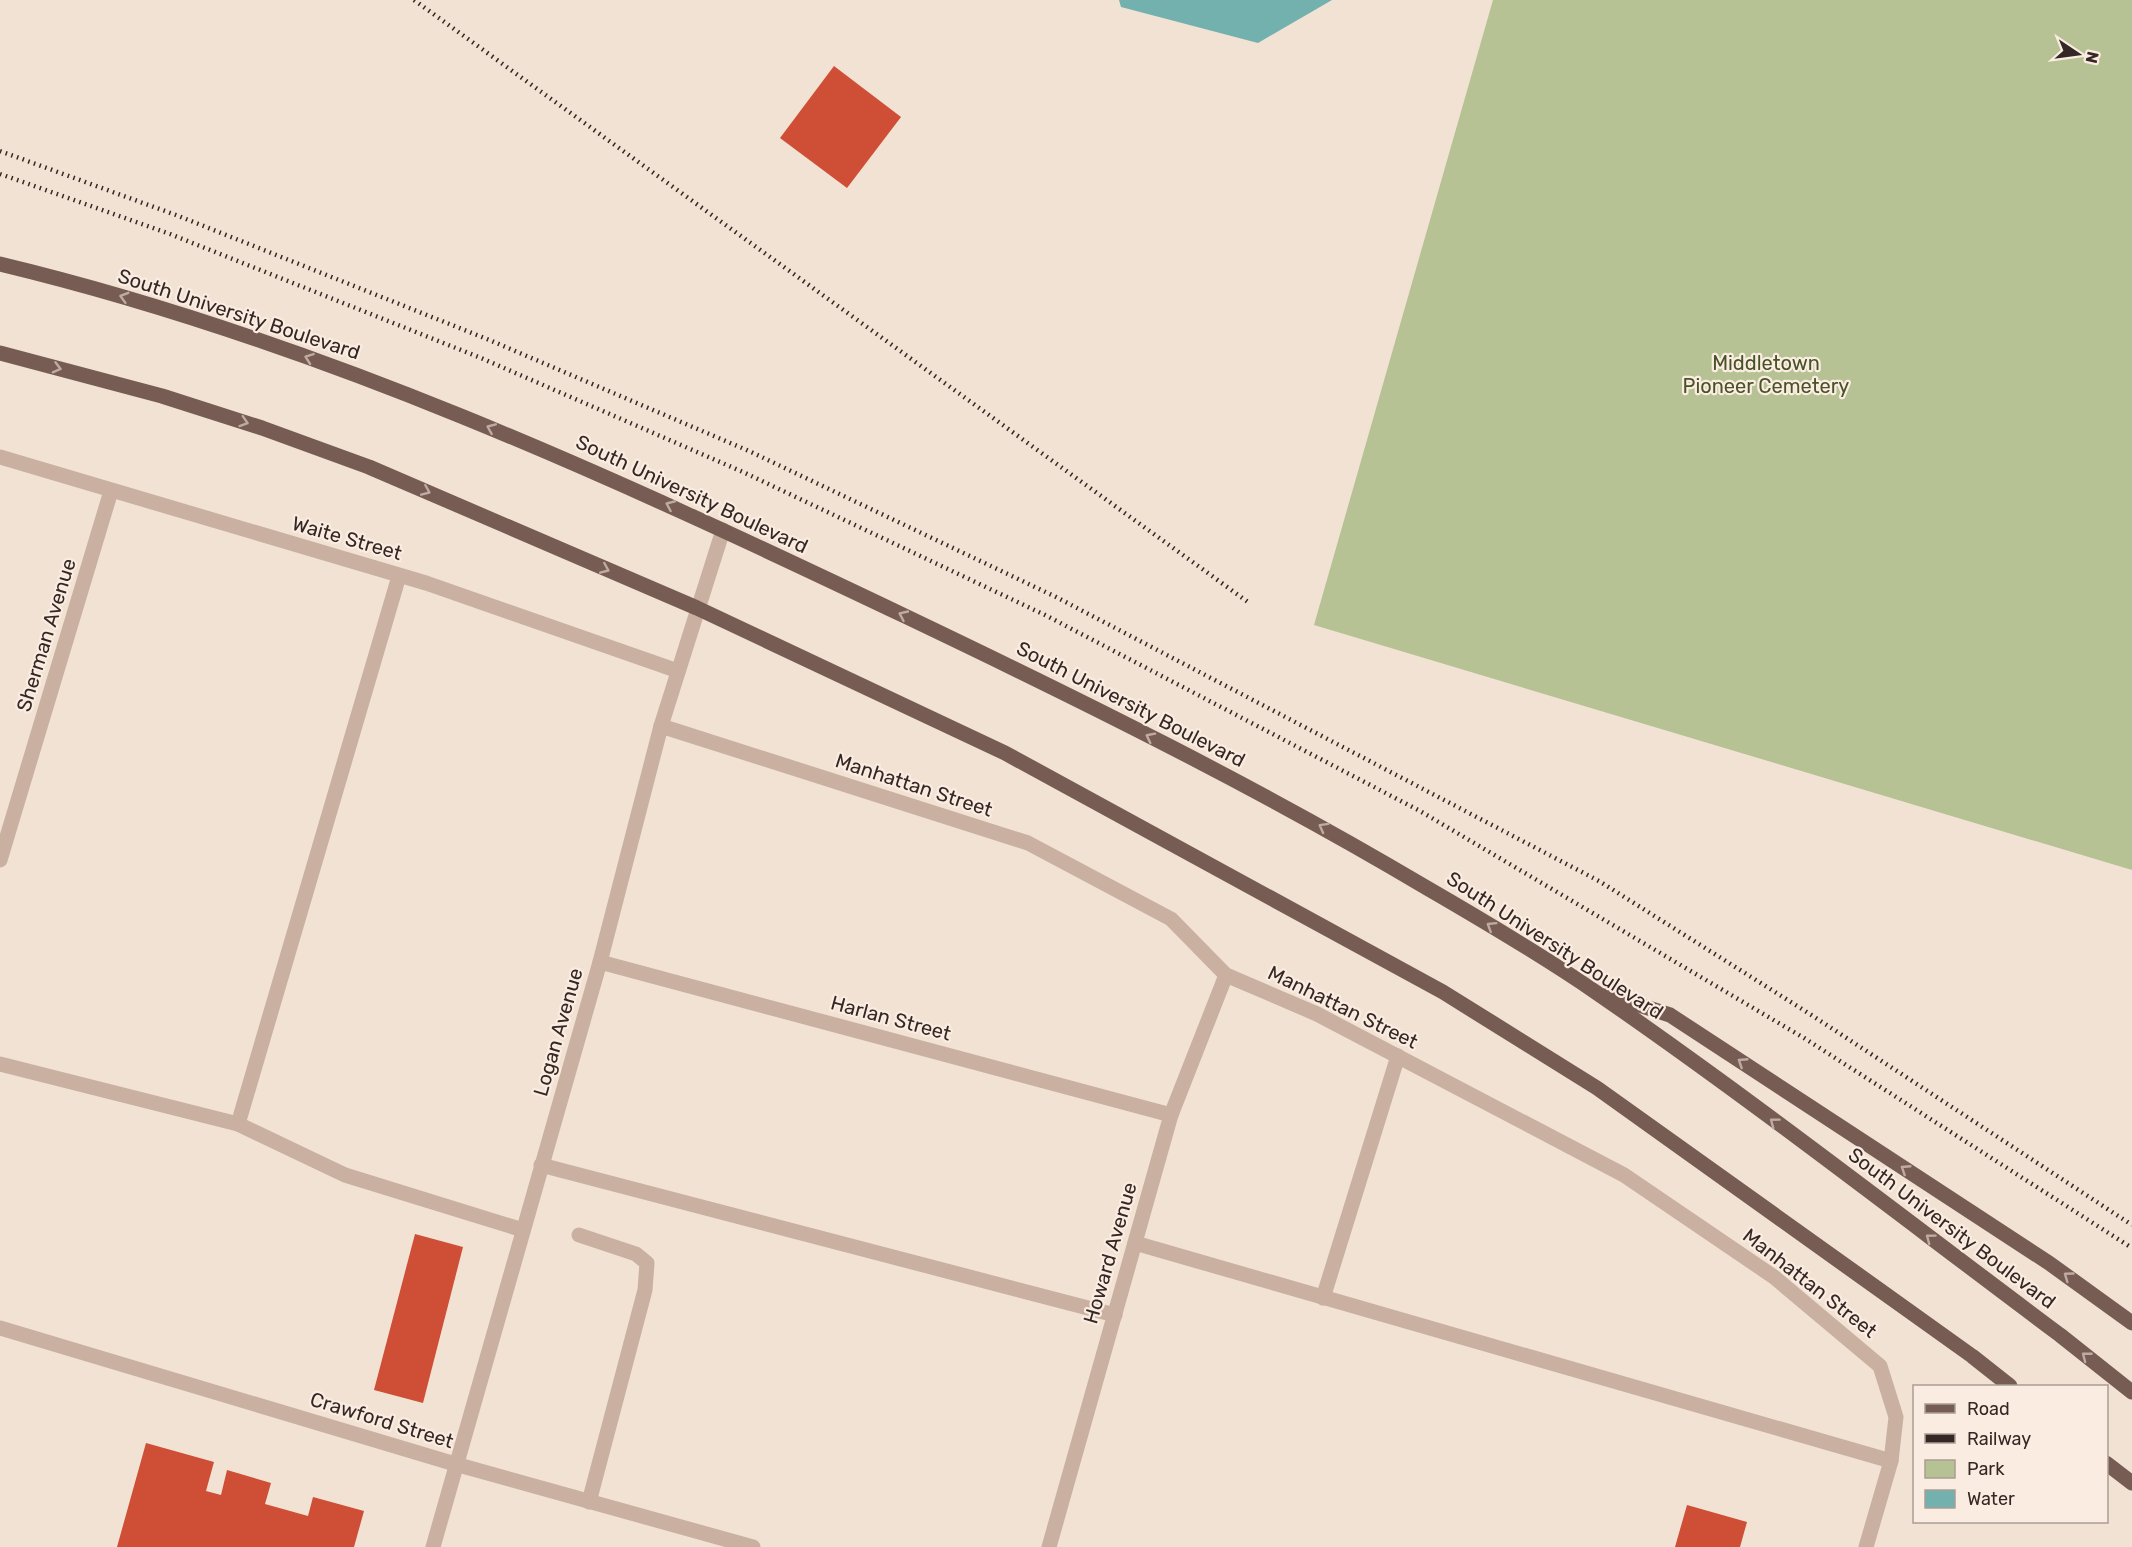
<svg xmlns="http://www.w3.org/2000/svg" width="2132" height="1547" font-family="Rubik,sans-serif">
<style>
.green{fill:#b6c194}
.water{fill:#72b1ae}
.building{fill:#ce4e36}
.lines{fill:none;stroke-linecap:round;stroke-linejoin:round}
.minor{stroke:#cab0a0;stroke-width:15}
.major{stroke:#775c54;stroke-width:15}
.rail{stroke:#342724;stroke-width:4.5;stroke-dasharray:1.5 4.5;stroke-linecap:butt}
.oneway{stroke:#bfaba2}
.labels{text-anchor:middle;stroke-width:4.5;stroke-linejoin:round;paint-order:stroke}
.street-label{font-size:20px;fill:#342724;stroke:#faece1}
.park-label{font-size:20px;fill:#475326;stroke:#faece1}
</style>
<rect width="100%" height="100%" fill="#f2e2d4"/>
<path class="green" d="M1493,0H2132V870L1314,625Z"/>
<path class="water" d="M1119,0H1332L1258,43L1121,7Z"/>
<g class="building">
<path d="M834,66L901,117L847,188L780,138Z"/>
<path d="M415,1234L463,1247L423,1403L374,1390Z"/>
<path d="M146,1443L214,1462L206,1491L221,1495L227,1470L271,1483L265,1504L308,1516L313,1497L364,1511L354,1547H117Z"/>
<path d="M1687,1505L1747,1522L1740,1547H1675Z"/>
</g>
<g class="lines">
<g class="minor">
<path d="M0,457L426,583L678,671"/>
<path d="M661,726L1028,843L1171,919L1226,975L1317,1014L1624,1175L1774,1277L1880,1366L1896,1417L1891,1461L1866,1547"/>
<path d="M0,860L111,491"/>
<path d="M600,962L1171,1115"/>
<path d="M0,1064L238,1124L345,1175L523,1230"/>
<path d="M238,1124L399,576"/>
<path d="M541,1165L1115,1315"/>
<path d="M579,1235L636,1254L647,1263L645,1290L589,1502"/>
<path d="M1135,1243L1891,1461"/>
<path d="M1323,1298L1398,1056"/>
<path d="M0,1328L455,1464L753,1547"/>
<path d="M433,1547L600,962L661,726L723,530"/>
<path d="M1049,1547L1171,1115L1226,975"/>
</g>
<g class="major">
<path d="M0,264C317,340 613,477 907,617C1083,701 1259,788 1427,888C1484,921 1542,955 1597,993C1755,1102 1906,1220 2060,1335L2132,1392"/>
<path d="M0,353L162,396L262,428L369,467L697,608L1005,753L1443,992L1597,1088L1972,1356L2010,1386"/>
<path d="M1608,995L1670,1015L2049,1263L2132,1323"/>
<path d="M2106,1463L2132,1483"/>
</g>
<g class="rail">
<path d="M414,0L1248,602"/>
<path d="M0,151L176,215L487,339L749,451L1056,597L1599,881L1813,1016L2132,1225"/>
<path d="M0,174L170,234L481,358L743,472L1045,615L1420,811L1804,1038L2132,1248"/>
</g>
</g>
<defs><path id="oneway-chevron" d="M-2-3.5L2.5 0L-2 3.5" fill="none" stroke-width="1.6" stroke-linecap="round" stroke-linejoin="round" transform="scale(1.5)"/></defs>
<g class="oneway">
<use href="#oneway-chevron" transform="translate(124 297) rotate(-164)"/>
<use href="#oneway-chevron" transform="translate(309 358) rotate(-160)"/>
<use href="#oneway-chevron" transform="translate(57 368) rotate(15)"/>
<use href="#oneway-chevron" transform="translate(244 422) rotate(18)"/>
<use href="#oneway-chevron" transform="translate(491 428) rotate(-157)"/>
<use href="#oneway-chevron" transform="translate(426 491) rotate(23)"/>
<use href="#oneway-chevron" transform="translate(670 505) rotate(-156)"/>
<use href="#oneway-chevron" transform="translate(605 569) rotate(23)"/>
<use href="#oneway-chevron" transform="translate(903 615) rotate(-155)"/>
<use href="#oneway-chevron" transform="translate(1150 737) rotate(-153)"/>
<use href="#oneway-chevron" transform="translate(1323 827) rotate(-151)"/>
<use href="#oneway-chevron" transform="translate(1491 926) rotate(-148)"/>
<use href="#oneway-chevron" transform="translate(1742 1062) rotate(-147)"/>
<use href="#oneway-chevron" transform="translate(1774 1122) rotate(-143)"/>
<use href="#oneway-chevron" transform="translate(1905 1169) rotate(-147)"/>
<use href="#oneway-chevron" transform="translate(1930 1238) rotate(-143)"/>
<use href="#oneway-chevron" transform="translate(2068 1276) rotate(-144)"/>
<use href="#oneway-chevron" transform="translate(2086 1356) rotate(-142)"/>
</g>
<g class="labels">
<g class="street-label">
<text transform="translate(239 314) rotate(18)" y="7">South University Boulevard</text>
<text transform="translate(692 494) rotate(25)" y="7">South University Boulevard</text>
<text transform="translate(347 538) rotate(16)" y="7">Waite Street</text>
<text transform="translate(46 635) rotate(-73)" y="7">Sherman Avenue</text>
<text transform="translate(1131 704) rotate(27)" y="7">South University Boulevard</text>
<text transform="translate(914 785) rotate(18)" y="7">Manhattan Street</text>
<text transform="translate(1555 945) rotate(33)" y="7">South University Boulevard</text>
<text transform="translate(1343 1007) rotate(26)" y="7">Manhattan Street</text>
<text transform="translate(891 1018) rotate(15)" y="7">Harlan Street</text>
<text transform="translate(558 1032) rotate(-74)" y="7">Logan Avenue</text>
<text transform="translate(1952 1228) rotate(37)" y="7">South University Boulevard</text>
<text transform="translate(1110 1253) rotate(-74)" y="7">Howard Avenue</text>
<text transform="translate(1810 1283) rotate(38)" y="7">Manhattan Street</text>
<text transform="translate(382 1420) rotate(17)" y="7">Crawford Street</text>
</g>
<g class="park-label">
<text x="1766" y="370">Middletown<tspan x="1766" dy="23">Pioneer Cemetery</tspan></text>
</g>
</g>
<rect x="1913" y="1385" width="195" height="138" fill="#faece1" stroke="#ab9d95" stroke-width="1.5"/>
<rect x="1925" y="1404" width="30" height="9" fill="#775c54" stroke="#ab9d95" stroke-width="1.5"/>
<text x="1967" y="1415" font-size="18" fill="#342724">Road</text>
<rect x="1925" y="1434" width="30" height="9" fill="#342724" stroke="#ab9d95" stroke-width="1.5"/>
<text x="1967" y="1445" font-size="18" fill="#342724">Railway</text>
<rect x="1925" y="1460" width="30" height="18" fill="#b6c194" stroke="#ab9d95" stroke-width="1.5"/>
<text x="1967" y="1475" font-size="18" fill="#342724">Park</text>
<rect x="1925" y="1490" width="30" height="18" fill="#72b1ae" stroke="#ab9d95" stroke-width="1.5"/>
<text x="1967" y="1505" font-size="18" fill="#342724">Water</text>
<g transform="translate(2078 54) rotate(103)" stroke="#faece1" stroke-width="4.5" paint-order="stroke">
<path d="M0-4.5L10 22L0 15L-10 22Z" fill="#342724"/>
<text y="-9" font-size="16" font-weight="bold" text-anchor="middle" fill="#342724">N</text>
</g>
</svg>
